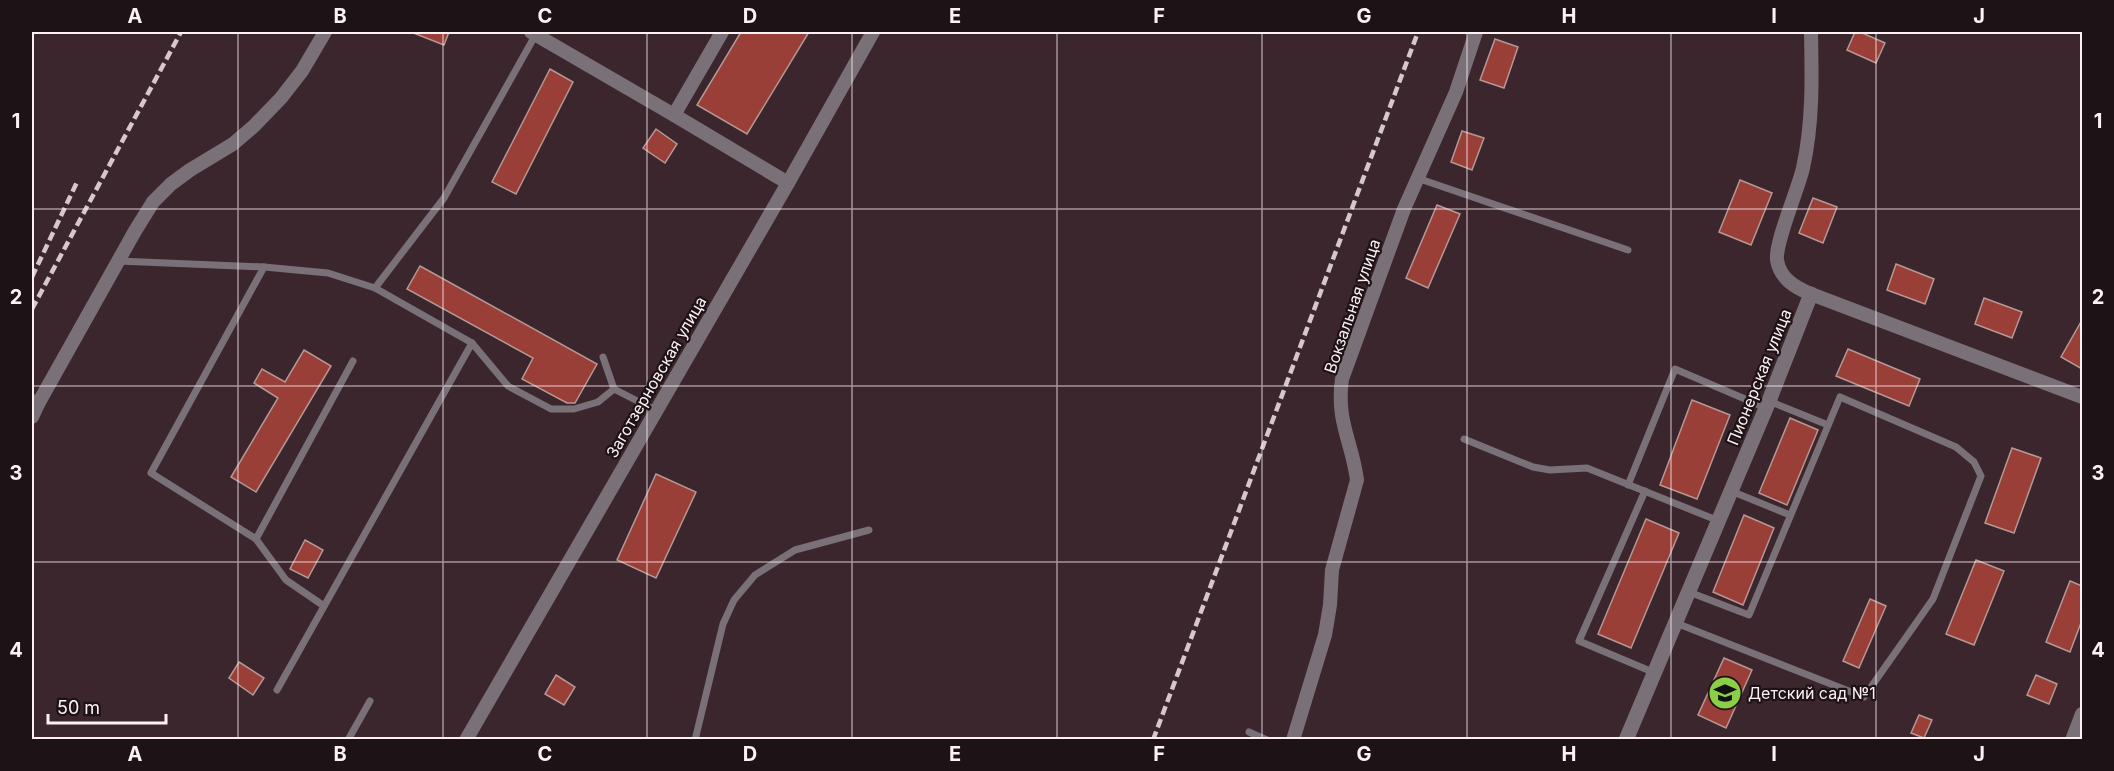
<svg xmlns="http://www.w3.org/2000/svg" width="2114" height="771" font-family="Inter,sans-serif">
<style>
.building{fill:#9a3e38;stroke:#b49894;stroke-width:1.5}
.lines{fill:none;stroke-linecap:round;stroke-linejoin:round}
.service{stroke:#7a7077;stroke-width:7}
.minor{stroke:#7a7077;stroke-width:14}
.tertiary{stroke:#7a7077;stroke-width:15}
.rail{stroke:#d5c7cb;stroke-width:4.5;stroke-dasharray:9 4.5;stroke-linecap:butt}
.grid{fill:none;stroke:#fdf1f4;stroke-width:1.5;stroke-opacity:0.55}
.labels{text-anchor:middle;stroke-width:4.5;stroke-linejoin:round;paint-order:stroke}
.street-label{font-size:16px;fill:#fdf1f4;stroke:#1d1215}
.poi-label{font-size:16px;fill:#fdf1f4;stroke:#1d1215;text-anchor:start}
.neatline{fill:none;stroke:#fdf1f4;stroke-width:2}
.grid-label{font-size:20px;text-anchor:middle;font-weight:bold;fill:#fdf1f4}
</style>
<rect width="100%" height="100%" fill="#3c262d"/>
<g class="building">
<path d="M411,32H449L444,45Z"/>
<path d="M741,32H809L747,134L697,105Z"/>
<path d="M1855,32H1860L1885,43L1876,63L1847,50Z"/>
<path d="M1495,39L1518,47L1504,88L1480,80Z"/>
<path d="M550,69L573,82L516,194L492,182Z"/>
<path d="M656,129L677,144L665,163L643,148Z"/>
<path d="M1462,131L1484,138L1472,170L1451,162Z"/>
<path d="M1740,180L1772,193L1751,245L1719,232Z"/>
<path d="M1813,198L1837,207L1823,243L1799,233Z"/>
<path d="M1437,205L1460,214L1428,288L1406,278Z"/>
<path d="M1896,264L1934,279L1925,304L1887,290Z"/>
<path d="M420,266L597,364L575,403H567L522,379L533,358L407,289Z"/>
<path d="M1984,298L2022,312L2012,338L1975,324Z"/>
<path d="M2082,320V369L2061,357Z"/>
<path d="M1848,349L1920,379L1909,406L1836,376Z"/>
<path d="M304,350L331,366L256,492L231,477L278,398L254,383L262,369L285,382Z"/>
<path d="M1692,400L1730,415L1697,499L1660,485Z"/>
<path d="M1790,418L1818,430L1787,505L1759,493Z"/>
<path d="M2012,448L2041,458L2014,533L1985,523Z"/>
<path d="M656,474L696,492L656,578L617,560Z"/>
<path d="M1744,515L1774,528L1743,605L1713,592Z"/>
<path d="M1646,519L1679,533L1631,648L1598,634Z"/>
<path d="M305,540L323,550L308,578L290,569Z"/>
<path d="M1976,560L2004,571L1974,645L1946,634Z"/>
<path d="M2070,581L2082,586V620L2070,652L2046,642Z"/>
<path d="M1870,599L1886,606L1859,668L1843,661Z"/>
<path d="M1724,658L1752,670L1726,728L1698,715Z"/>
<path d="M239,662L264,678L253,695L229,678Z"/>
<path d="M556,675L575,687L564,705L545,694Z"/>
<path d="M2036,675L2057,684L2049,704L2027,695Z"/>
<path d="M1919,715L1932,720L1924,738L1911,733Z"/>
</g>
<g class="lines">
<g class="service">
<path d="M1417,178L1628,250"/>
<path d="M118,261L264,267L328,273L375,288"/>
<path d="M264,267L151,473L256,539L286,580L324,606"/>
<path d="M472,343L508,386L551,409H574L598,402L614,389L655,410"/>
<path d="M603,357L614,389"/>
<path d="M1769,401L1828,425"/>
<path d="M1464,439L1533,467L1550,470L1587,468L1719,521"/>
<path d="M1628,485L1675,369L1766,408"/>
<path d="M1645,491L1579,641L1655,673"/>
<path d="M1731,491L1790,515"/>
<path d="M256,539L353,361"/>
<path d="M1676,623L1864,697L1933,599L1981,476L1974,462L1956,447L1840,397L1749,615L1689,592"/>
<path d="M277,690L472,343L375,288L444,198L536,34"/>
<path d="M1249,732L1267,740"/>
<path d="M348,740L370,701"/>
<path d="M695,740L723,624L734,600L755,575L795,550L869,530"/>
</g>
<g class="minor">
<path d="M531,32L674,115"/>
<path d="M722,32L674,115L788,183"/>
<path d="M1811,32C1812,78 1813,123 1803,168C1798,190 1775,242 1777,260C1780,279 1796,288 1811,294L2082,397"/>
<path d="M32,401L38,404L32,417"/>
<path d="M38,404L135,231L153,202L171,184L190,170L233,144L254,126L281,98L302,71L325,32"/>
<path d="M466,740L788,183L873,32"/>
<path d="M1293,740L1325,635L1330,605L1332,570L1357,480C1352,441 1336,422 1342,379L1404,209L1456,92L1476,32"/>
<path d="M2072,740L2082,714"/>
</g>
<path class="tertiary" d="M1626,740L1769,401L1811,294"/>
<g class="rail">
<path d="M32,277L78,180"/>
<path d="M32,309L181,32"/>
<path d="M1153,740L1418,32"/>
</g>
</g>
<path class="grid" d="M238,32V740M443,32V740M647,32V740M852,32V740M1057,32V740M1262,32V740M1467,32V740M1671,32V740M1876,32V740M32,209H2082M32,386H2082M32,562H2082"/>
<defs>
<symbol id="school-disc" viewBox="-11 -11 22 22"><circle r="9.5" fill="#8cce45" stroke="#1d1215"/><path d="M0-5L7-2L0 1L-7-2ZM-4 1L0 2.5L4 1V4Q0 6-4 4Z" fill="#111"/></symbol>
</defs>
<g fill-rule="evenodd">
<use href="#school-disc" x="1706" y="674" width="38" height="38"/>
</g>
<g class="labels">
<g class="street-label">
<text transform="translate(1352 306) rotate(-71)" y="6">Вокзальная улица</text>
<text transform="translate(656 377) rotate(-60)" y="6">Заготзерновская улица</text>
<text transform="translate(1759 377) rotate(-68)" y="6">Пионерская улица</text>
</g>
<g class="poi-label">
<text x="1748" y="699">Детский сад №1</text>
</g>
</g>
<rect width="2114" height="771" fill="none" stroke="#1d1215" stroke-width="66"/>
<path d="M48 714v9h118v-9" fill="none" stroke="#fdf1f4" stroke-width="3"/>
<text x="57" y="714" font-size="18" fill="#fdf1f4" stroke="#1d1215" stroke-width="4.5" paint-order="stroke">50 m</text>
<rect x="33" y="33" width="2048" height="705" class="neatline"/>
<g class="grid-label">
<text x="135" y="23">A</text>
<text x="340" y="23">B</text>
<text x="545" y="23">C</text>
<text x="750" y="23">D</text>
<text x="955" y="23">E</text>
<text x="1159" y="23">F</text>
<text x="1364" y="23">G</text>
<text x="1569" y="23">H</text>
<text x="1774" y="23">I</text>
<text x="1979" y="23">J</text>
<text x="16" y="128">1</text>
<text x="2098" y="128">1</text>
<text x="16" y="304">2</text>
<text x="2098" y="304">2</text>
<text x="16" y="480">3</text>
<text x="2098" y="480">3</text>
<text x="16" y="657">4</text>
<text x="2098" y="657">4</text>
<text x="135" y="761">A</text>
<text x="340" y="761">B</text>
<text x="545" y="761">C</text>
<text x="750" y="761">D</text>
<text x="955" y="761">E</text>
<text x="1159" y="761">F</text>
<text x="1364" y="761">G</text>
<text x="1569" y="761">H</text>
<text x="1774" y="761">I</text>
<text x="1979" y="761">J</text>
</g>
</svg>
